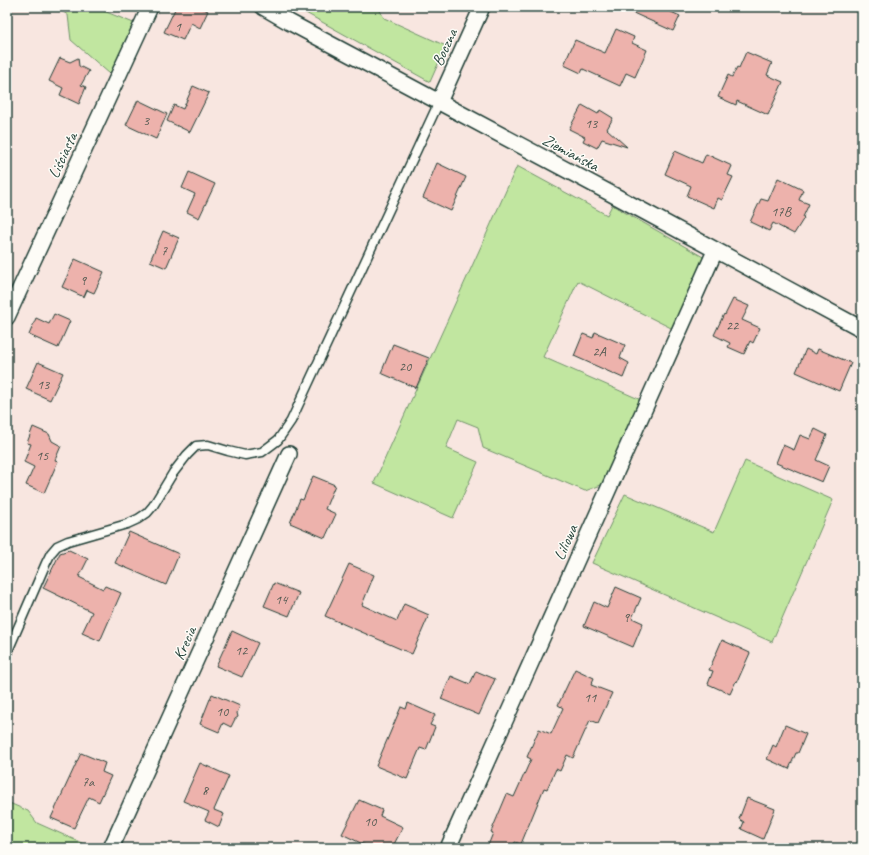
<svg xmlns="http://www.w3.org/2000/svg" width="869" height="855" font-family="Caveat,sans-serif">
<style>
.green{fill:#c1e6a0;stroke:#70926a}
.building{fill:#edb2ac;stroke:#1f3d34}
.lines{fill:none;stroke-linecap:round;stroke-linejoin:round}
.service-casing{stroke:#1f3d34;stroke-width:11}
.minor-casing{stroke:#1f3d34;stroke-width:18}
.service{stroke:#fdfcf7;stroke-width:8}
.minor{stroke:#fdfcf7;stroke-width:15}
.labels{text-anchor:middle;stroke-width:3;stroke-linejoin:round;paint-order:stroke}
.number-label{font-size:14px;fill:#525a52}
.street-label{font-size:16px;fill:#1f3d34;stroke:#fdfcf7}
</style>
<rect width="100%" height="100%" fill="#f8e6e0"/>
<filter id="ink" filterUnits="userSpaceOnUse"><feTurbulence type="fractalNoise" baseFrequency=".025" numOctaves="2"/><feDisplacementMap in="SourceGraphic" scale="8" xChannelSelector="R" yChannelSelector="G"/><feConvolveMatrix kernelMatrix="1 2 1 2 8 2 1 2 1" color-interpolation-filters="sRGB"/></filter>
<g filter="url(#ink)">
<g class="green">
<path d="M55,7H94L136,24L110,74L71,40L68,15Z"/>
<path d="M295,7H378L384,18L446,46L430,82Z"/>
<path d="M517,166L607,215L612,205L705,258L673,329L578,281L543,357L641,400L604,484L585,491L483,448L478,427L458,419L446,448L478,462L453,518L374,483C421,377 470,272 517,166Z"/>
<path d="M745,461L833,500L772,642L592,563L625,494L714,532Z"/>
<path d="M7,802L28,811L37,823L93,848H7Z"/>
</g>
<g class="building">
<path d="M176,7H199L208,11L200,28L191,23L183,40L164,32Z"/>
<path d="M620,7H660L680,16L673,31Z"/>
<path d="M616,29L634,37L632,43L647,50L635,77L626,73L620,86L583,69L581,73L564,65L575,40L605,53Z"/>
<path d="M746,52L772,63L767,75L783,82L768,115L737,101L736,105L718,97L728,75L732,77L737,67L739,68Z"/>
<path d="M60,58L70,62L78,58L79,66L89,71L81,85L86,87L79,104L60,95L63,88L49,81Z"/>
<path d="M193,86L209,93L190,132L167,121L174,105L183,109Z"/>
<path d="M138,100L167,114L156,139L126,125Z"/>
<path d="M582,105L598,114L600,110L613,118L607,129L627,147L602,139L597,148L583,141L585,137L569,129Z"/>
<path d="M675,151L702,163L706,154L732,166L728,175L733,177L722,200L718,198L714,208L687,196L691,186L665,174Z"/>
<path d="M437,163L466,177L451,211L423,198L430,182H429Z"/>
<path d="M189,172L215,184L199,218L187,212L195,194L182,188Z"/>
<path d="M778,178L803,190L799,200L809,204L803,217L804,218L794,234L773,223L769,231L750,222L761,199L768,201Z"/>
<path d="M163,231L179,238L166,268L150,261Z"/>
<path d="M75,259L104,272L94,293L87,290L84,297L62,287Z"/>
<path d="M733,299L749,306L742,320L760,328L753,343L750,341L744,354L728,347L730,343L714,335L724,314L725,315Z"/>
<path d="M54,314L70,321L58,348L29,335L36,318L49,324Z"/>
<path d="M595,332L625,345L620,358L629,363L623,378L574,356L583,334L593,338Z"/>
<path d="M393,344L429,358L416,388L381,373Z"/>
<path d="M806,349L816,354L818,349L851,363L839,391L796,372Z"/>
<path d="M38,362L63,373L50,400L26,389Z"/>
<path d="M33,427L49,434L52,441L61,446L55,460L58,461L44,493L26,485L34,467L24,462L31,444L27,443Z"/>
<path d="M815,429L827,435L816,460L829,466L822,482L776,463L783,445L794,450L800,435L810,439Z"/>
<path d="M313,476L335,485L325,509L336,514L325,538L290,523L300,499L303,500Z"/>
<path d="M129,532L179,554L166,585L115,563Z"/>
<path d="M69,550L88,559L79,577L103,589L105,586L121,593L100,641L82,633L92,612L43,588L60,553Z"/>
<path d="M349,564L374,575L362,605L397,621L404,604L429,615L412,654L325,616Z"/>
<path d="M274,583L299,593L289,616L264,606Z"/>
<path d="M616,587L641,598L632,618L643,623L633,647L584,626L594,602L607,608Z"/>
<path d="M232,631L258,643L242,677L216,666Z"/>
<path d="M722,640L750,653L737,682L736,681L730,694L708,684L713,671L709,670Z"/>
<path d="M575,669L594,678L591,685L612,693L598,723L590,720L573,758L567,755L560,771L556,769L547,789L544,788L521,844L515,842L513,848H487L493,833L491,832L507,794L514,797L531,759L527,757L539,729L551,734L563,708L558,705Z"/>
<path d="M476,671L495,679L479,715L441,699L451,676L470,684Z"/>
<path d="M212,694L240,706L237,713L238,717L235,719L231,727L223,723L219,732L200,724Z"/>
<path d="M408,703L435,715L430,725L435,727L426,750L420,748L407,779L376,766L401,707L406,709Z"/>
<path d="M785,725L806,734L798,753H796L789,769L767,759L773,745L776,747Z"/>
<path d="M81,753L105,763L102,772L111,776L99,802L89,797L74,828L51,818Z"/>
<path d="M200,763L229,776L214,810L224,814L219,827L205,820L209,812L183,801Z"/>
<path d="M747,798L775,809L763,839L741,829L744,822L739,819Z"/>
<path d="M359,800L382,810L380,816L403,827L392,848H371L342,834Z"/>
</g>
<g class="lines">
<defs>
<path id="service" d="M7,653L46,563L51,553L57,546L68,541L127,524L138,519L147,513L153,506L173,473L187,455L196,446L208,445L228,451L245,455L262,452L278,440L291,421L439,102"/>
<g id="minor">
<path d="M263,7L289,22L439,102L621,199L862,329"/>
<path d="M439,102L482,7"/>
<path d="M7,317L150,7"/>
<path d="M111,848L289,454"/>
<path d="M448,848L715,251"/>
</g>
</defs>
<use href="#service" class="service-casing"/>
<use href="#minor" class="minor-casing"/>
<use href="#service" class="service"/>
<use href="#minor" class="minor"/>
</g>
</g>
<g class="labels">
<g class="number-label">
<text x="178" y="31">1</text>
<text x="146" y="125">3</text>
<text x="591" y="128">13</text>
<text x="781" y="216">17B</text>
<text x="164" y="255">7</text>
<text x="83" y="285">9</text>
<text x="732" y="330">22</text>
<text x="599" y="356">2A</text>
<text x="405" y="371">20</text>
<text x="43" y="389">13</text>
<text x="42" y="460">15</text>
<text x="281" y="604">14</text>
<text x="626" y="622">9</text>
<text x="241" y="655">12</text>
<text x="590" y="702">11</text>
<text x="222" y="716">10</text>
<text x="88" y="786">7a</text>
<text x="205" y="795">8</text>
<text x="370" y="826">10</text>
</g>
<g class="street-label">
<text transform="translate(444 47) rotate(-65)" y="6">Boczna</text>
<text transform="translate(571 152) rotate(28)" y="6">Ziemiańska</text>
<text transform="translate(62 155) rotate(-65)" y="6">Liściasta</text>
<text transform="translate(565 542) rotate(-66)" y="6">Liliowa</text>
<text transform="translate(184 643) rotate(-66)" y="6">Krecia</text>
</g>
</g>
<rect width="869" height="855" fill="none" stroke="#fdfcf7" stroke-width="24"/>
<rect x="12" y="12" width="845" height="831" fill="none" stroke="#1f3d34" stroke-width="1.5" filter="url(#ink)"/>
</svg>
